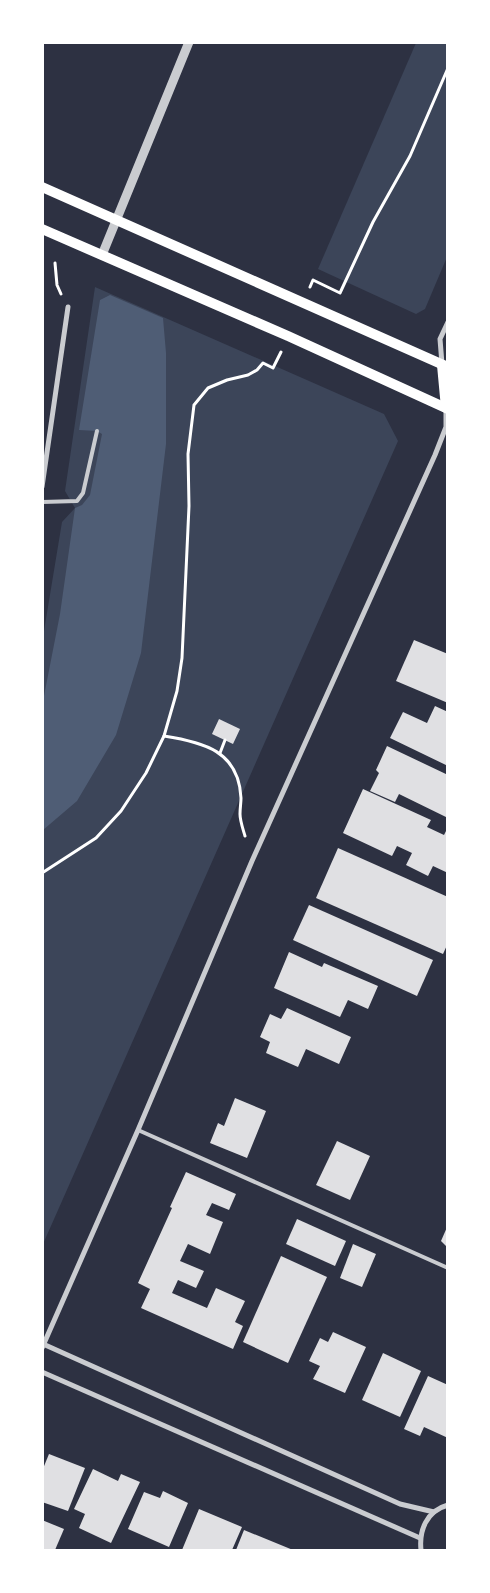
<svg xmlns="http://www.w3.org/2000/svg" width="490" height="1593" font-family="Roboto,sans-serif">
<style>
.green{fill:#3c4559}
.water{fill:#4f5d75}
.building{fill:#e0e0e3}
.lines{fill:none;stroke-linecap:round;stroke-linejoin:round}
.path{stroke:#fff;stroke-width:3}
.service{stroke:#caccd0;stroke-width:4}
.minor{stroke:#caccd0;stroke-width:5}
.tertiary{stroke:#caccd0;stroke-width:9}
.secondary{stroke:#fff;stroke-width:10}
</style>
<rect width="100%" height="100%" fill="#2d3142"/>
<g class="green">
<path d="M416,43H447V257L425,309L416,314L318,269Z"/>
<path d="M95,287L384,414L398,441L43,1244V637L62,522L75,508L65,491Z"/>
</g>
<path class="water" d="M110,295L163,318L166,353V444L141,653L116,735L77,801L43,830V701L60,614L75,508L82,505L90,495L102,434L97,431L79,430L100,300Z"/>
<g class="building">
<path d="M414,640L448,654V703L396,681Z"/>
<path d="M435,706L448,712V766L390,738L403,712L427,723Z"/>
<path d="M219,719L240,729L233,744L212,734Z"/>
<path d="M387,746L448,775V818L399,794L395,802L370,791L379,773L376,770Z"/>
<path d="M363,789L431,820L427,827L444,835L448,827V873L433,866L428,876L406,865L412,853L397,846L392,856L343,833Z"/>
<path d="M338,848L448,897V943L443,954L316,898Z"/>
<path d="M309,905L433,960L417,996L293,940Z"/>
<path d="M289,952L322,967L324,963L378,986L368,1009L348,1000L340,1017L274,988Z"/>
<path d="M287,1008L351,1037L339,1064L306,1049L298,1067L266,1053L270,1042L260,1037L270,1014L281,1019Z"/>
<path d="M235,1098L266,1111L247,1158L210,1143L218,1123L224,1126Z"/>
<path d="M337,1141L370,1156L350,1200L316,1185Z"/>
<path d="M186,1172L236,1194L229,1210L212,1203L206,1215L223,1222L210,1254L188,1244L180,1261L204,1271L196,1288L178,1280L172,1293L207,1308L216,1288L245,1301L235,1322L243,1326L233,1349L141,1308L150,1289L138,1283L172,1208L170,1207Z"/>
<path d="M297,1219L346,1241L335,1266L286,1244Z"/>
<path d="M448,1225V1248L441,1241Z"/>
<path d="M353,1244L376,1254L362,1287L340,1278Z"/>
<path d="M281,1256L327,1277L288,1363L243,1342Z"/>
<path d="M333,1332L366,1347L345,1393L313,1379L320,1366L309,1361L320,1338L328,1342Z"/>
<path d="M383,1353L421,1371L400,1417L362,1400Z"/>
<path d="M428,1376L448,1385V1438L424,1427L420,1436L404,1429Z"/>
<path d="M49,1454L85,1468L68,1511L42,1502V1471Z"/>
<path d="M93,1469L118,1481L121,1474L140,1482L111,1543L79,1528L85,1514L74,1509Z"/>
<path d="M163,1491L188,1503L169,1547L128,1529L144,1492L160,1498Z"/>
<path d="M199,1509L242,1527L232,1550L220,1549L219,1550H182Z"/>
<path d="M42,1520L64,1529L55,1550H42Z"/>
<path d="M244,1530L293,1550H236Z"/>
</g>
<g class="lines">
<g class="path">
<path d="M55,263L57,285L61,294"/>
<path d="M310,287L313,280L340,293L373,222L410,156L448,68"/>
<path d="M164,736C203,742 239,751 241,798C241,803 240,808 240,814C240,821 243,829 245,836"/>
<path d="M220,753L225,740"/>
<path d="M42,873L96,838L121,811L146,773L164,736L177,691L182,658L189,506L188,454L194,405L208,388L227,380L248,375L257,370L263,363L273,368L281,352"/>
</g>
<g class="service">
<path d="M42,502L77,501L83,493L97,431"/>
<path d="M138,1130L448,1268"/>
</g>
<g class="minor">
<path d="M442,364L440,339L448,322"/>
<path d="M42,487L68,307"/>
<path d="M43,1344L400,1504L434,1512"/>
<path d="M42,1348L138,1130L252,861L435,455L446,427V408"/>
<path d="M42,1372L420,1538"/>
<path d="M421,1550C419,1531 426,1511 448,1505"/>
</g>
<path class="tertiary" d="M102,255L189,42"/>
<g class="secondary">
<path d="M42,187L448,367"/>
<path d="M42,229L288,336L448,409"/>
<path d="M442,365L446,408"/>
</g>
</g>
<rect width="490" height="1593" fill="none" stroke="#ffffff" stroke-width="88"/>
</svg>
